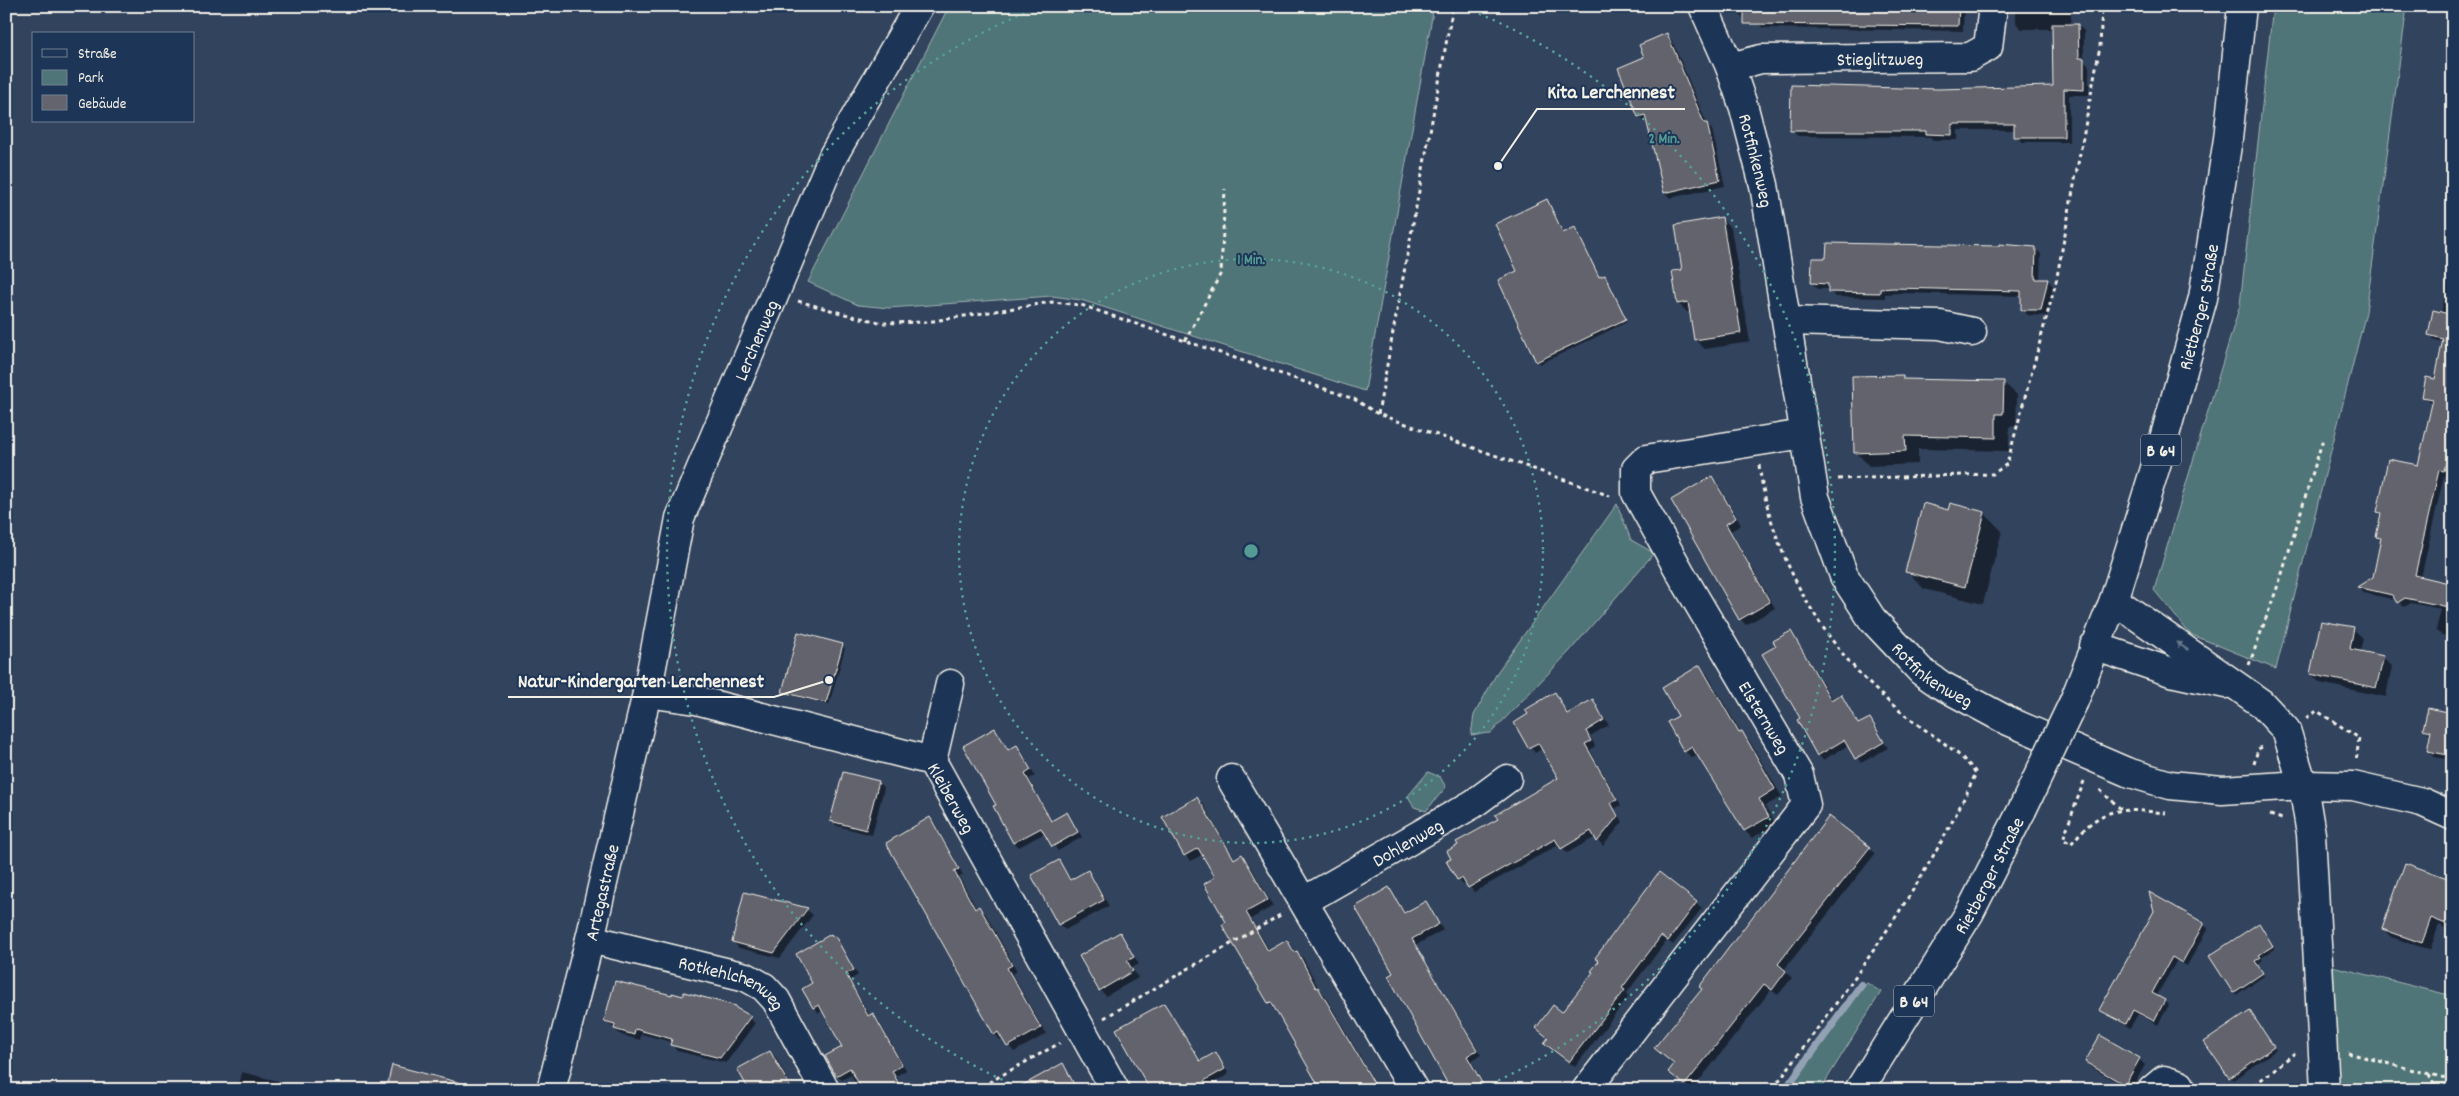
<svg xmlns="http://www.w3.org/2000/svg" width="2459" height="1096" font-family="Dekko,sans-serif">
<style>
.green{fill:#507578;stroke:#a2b3b0}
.shadow{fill:#0007}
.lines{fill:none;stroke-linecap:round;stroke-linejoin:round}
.stream{stroke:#92a1b3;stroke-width:8}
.building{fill:#63646d;stroke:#f4f1e8}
.minor-casing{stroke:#f4f1e8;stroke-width:31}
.primary-casing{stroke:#f4f1e8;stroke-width:31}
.path{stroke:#f4f1e8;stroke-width:3;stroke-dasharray:4 4;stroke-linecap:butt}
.minor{stroke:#1d3557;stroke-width:28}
.primary{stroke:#1d3557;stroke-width:28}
.primary-bridge-casing{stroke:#f4f1e8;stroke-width:31;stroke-linecap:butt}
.primary-bridge{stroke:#1d3557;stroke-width:28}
.oneway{fill:#68778a}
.ring{fill:none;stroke:#549b93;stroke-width:2.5;stroke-dasharray:2.5 5}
.labels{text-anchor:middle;stroke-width:4;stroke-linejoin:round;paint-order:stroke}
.shield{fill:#1d3557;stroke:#b4b9bc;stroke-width:1}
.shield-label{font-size:18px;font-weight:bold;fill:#f4f1e8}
.street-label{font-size:19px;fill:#f4f1e8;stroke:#1d3557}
.centre{fill:#549b93;stroke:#1d3557;stroke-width:2.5}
.ring-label{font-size:15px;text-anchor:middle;font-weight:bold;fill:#549b93;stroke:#1d3557;stroke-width:4;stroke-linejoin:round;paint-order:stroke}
.leader{fill:none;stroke:#f4f1e8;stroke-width:2}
.callout-dot{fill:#f4f1e8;stroke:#1d3557;stroke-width:2}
.callout-label{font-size:20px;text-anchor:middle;font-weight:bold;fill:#f4f1e8;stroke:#1d3557;stroke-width:4;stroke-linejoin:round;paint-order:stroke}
</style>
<rect width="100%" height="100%" fill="#32435e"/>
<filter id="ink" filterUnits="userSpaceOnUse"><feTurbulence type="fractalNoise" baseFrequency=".02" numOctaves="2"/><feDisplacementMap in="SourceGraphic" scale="10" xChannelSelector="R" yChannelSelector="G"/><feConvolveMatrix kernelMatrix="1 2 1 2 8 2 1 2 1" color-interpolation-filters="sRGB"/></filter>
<g filter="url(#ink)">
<g class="green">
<path d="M949,6H1434L1365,391L1081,300L1052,296L889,308L858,305L808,282Z"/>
<path d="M2273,6H2407L2366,312L2276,669L2190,634L2154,590L2240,305Z"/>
<path d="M1617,504L1631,540L1654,553L1569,652L1491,733L1471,735L1474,715L1498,671Z"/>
<path d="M1428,772L1440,777L1446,787L1426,811L1414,807L1408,796Z"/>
<path d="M2328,965L2453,996V1090H2335Z"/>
<path d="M1867,983L1881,992L1820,1090H1788Z"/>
</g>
<g class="shadow">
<path d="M1735,6H1964L1963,31L1763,28L1758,23H1745Z"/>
<path d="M2016,6H2071V25H2078L2084,31V61L2089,66V95H2069V142H2022L2015,136V130H1958V140H1933L1930,137L1798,136L1791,130L1938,90L2054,87V29H2022L2016,23Z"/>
<path d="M1667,34L1672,40L1708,126L1712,130L1725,186L1670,198L1665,193L1648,121L1645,122L1639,117L1620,69L1646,58Z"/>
<path d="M1547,201L1564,234L1600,278L1604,276L1607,279L1627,322L1540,364L1537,361L1519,272Z"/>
<path d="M2453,211V244L2447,238Z"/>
<path d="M1722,219L1731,228L1750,342L1705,349L1695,340L1690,312H1687L1678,303L1684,271Z"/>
<path d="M1828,244L2035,248L2041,254L2040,280H2048L2053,286L2047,316L2028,315L2022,310L2023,296L1899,293L1885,294V298L1835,297L1829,289H1818L1812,283L1828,259Z"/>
<path d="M2453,261V460L2449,476L2444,475L2421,578L2453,585V637L2442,635L2436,630L2441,609L2411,603L2404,607L2397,600L2364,593L2359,588L2374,578L2382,541L2377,536L2382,515L2378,512L2419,466L2433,403L2423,396L2436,380L2443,342L2435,340L2429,335L2441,313Z"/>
<path d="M1902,376L1906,380L2003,382L2017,395L2016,426L2009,427V451L1918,449V464L1869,466L1856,452Z"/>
<path d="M1712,478L1718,484L1741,525L1731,531L1775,608L1746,625L1740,619Z"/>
<path d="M1949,511L1984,513L2002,531L1983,604L1924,589L1907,571Z"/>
<path d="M2353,629L2363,638L2360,652L2383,657L2392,666L2386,697L2320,683L2311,674Z"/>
<path d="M1791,632L1833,700L1840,696L1859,725L1869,719L1888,748L1861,763L1849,745L1823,760L1818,755L1801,719L1778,647Z"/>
<path d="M842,645L845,648L829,705L786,694L784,691Z"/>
<path d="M1700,667L1707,674L1741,733L1749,740L1782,797L1765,806L1776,824L1752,838L1745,831L1698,755L1692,758L1685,751L1680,716Z"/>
<path d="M1554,694L1569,714L1592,701L1609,725L1590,736L1595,746L1590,750L1621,805L1615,809L1623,822L1603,846L1596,837L1567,853L1560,844L1474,892L1466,883L1463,885L1458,879L1499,819L1560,779L1543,748L1535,753L1515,723L1529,715Z"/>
<path d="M2453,715V760L2434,757L2428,751L2432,735L2424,729Z"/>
<path d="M995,729L1009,751L1017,747L1022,752L1035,776L1029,779L1052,822L1067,814L1082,837L1058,851L1045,833L1019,847L1014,842L995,807L997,805Z"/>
<path d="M878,782L884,788L872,835L837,826L831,820Z"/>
<path d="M1197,798L1203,804L1235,860L1242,856L1248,862L1273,906L1251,919L1270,951L1287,942L1303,958L1319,989L1324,994L1379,1090H1322L1275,1009L1269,1003L1228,923L1216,878L1203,854L1191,861L1185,855Z"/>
<path d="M929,819L935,824L963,875L959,877L977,909L979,908L985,913L1017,971L1012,974L1046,1034L1014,1052L1003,1038L1000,1040L995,1034Z"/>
<path d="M1869,848L1875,854L1784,970L1792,978L1778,995L1771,990L1692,1090L1676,1078L1670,1072L1675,1065L1655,1048L1703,989Z"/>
<path d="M1059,861L1072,881L1087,872L1093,878L1109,906L1065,930L1059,924Z"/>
<path d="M1659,874L1702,908L1673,945L1667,940L1626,994L1629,996L1575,1067L1551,1048L1549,1038L1537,1028L1562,1014L1594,972Z"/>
<path d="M2453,882V931L2439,925L2430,950L2391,937L2383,929Z"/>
<path d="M1389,889L1406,914L1425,903L1443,930L1416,945L1481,1055L1471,1061L1487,1090H1453L1395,974Z"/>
<path d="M745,894L807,910L813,915L780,958L739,948L733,942Z"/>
<path d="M2151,895L2208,928L2187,966L2177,960L2156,997L2169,1005L2158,1025L2138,1014L2130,1028L2101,1010L2155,911Z"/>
<path d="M2261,927L2275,949L2261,958L2263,960L2257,965L2264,976L2236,995L2234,992Z"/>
<path d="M1119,934L1139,964L1132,968L1138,978L1106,996L1100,990Z"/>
<path d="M835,938L858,975L850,980L870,1016L873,1015L878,1020L906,1070L896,1076L903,1090H859L851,1075L842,1080L837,1075L844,1048L823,1010L819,1013L814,1007V983Z"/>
<path d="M672,997L736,1007L755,1023L726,1063L677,1051L672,1045V1042L641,1034L640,1040L621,1035L606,1021Z"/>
<path d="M1164,1005L1201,1062L1216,1054L1229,1074L1208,1086L1210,1090H1152Z"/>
<path d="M2252,1015L2276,1050L2233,1080L2230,1077Z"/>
<path d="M770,1052L776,1058L793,1090H750Z"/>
<path d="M2139,1059L2145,1065L2131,1090L2092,1068L2086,1062Z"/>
<path d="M1062,1065L1079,1090H1021Z"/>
<path d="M242,1072L289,1084L295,1090H238Z"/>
<path d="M460,1084L466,1090H387Z"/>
<path d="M1501,1085L1506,1090H1493Z"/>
</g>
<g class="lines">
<path class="stream" d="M1785,1090L1861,985"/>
</g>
<g class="building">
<path d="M1744,6H1959L1958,26L1744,24Z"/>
<path d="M2052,24H2078L2079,58H2084V90L2064,89V137H2014V124H1952V135L1926,134V131H1790L1791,85L1938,89L2053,86Z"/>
<path d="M1667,33L1704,123H1707L1720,180L1664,193L1645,115L1638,117L1618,68L1644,57L1639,45Z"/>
<path d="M1547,199L1563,233L1575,227L1599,277L1605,275L1626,319L1536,362L1498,280L1517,271L1495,224Z"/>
<path d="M1722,217L1741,333L1694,340L1688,302L1677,304L1672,271L1682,270L1675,225Z"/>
<path d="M1827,243L1999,246V244L2036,247L2035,279H2048L2041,310H2021V291L1893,288L1880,289V293L1828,292V284L1811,283L1812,258H1826Z"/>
<path d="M2433,310L2453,315V434L2444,471L2439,470L2415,575L2453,584V608L2405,598L2397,603L2392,595L2357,587L2373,577L2381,538L2376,537L2381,513L2377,512L2388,459L2418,465L2433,399L2422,397L2426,377L2435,379L2443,339L2428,335Z"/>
<path d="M1903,375V379L2004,381L2003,414H1996V438L1905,436L1906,451L1854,453L1852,376Z"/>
<path d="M1712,476L1736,518L1726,524L1770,602L1739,620L1671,500Z"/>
<path d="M1923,503L1948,510L1950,503L1985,512L1965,587L1905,572Z"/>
<path d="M2321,621L2354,627L2350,649L2384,656L2376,688L2310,674Z"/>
<path d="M1791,631L1831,700L1841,694L1858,724L1870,718L1884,742L1855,759L1844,740L1817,756L1797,720L1800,718L1762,654L1776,646L1773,641Z"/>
<path d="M798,632L843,644L826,703L782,692Z"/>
<path d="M1700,665L1739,733L1742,731L1775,789L1759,799L1769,817L1744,831L1692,747L1684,752L1667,722L1678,716L1662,688Z"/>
<path d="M1555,692L1567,714L1593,699L1604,720L1586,731L1591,741L1585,744L1617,800L1611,803L1618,816L1597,842L1591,831L1561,849L1555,839L1468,888L1462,878L1457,880L1446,861L1451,859L1447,851L1458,845L1456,842L1498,819L1495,815L1558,778L1538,743L1528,748L1514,723L1528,714L1525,710Z"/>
<path d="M2428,708L2453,713V756L2427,751L2431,731L2423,729Z"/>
<path d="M995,728L1008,750L1017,745L1031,770L1025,774L1051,821L1067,812L1078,832L1052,847L1041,828L1013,843L993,806L996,805L963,746Z"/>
<path d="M843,772L879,781L866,830L830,821Z"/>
<path d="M1197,797L1234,859L1242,854L1268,900L1246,912L1268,951L1287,940L1294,952L1297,951L1316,988L1318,987L1378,1090H1321L1271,1002L1268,1003L1222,925L1226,922L1204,884L1215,877L1198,848L1184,856L1162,817Z"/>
<path d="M1829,816L1870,847L1778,964L1786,971L1772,990L1764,984L1685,1085L1668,1072L1674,1064L1654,1048L1702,989L1699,987Z"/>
<path d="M930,817L959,869L954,871L975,909L979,906L1012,965L1007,968L1041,1028L1007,1047L998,1032L994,1035L886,843Z"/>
<path d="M1059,860L1070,880L1088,870L1104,900L1058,925L1031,875Z"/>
<path d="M2405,863L2453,880V927L2431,918L2422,943L2382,929Z"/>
<path d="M1659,872L1697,902L1668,941L1661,936L1622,988L1625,990L1569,1062L1544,1043L1548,1038L1536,1028L1553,1005L1562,1012L1593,972L1591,971L1599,961L1595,958Z"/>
<path d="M1389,887L1404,913L1426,901L1439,924L1412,939L1477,1050L1467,1056L1486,1090H1451L1388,976L1393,973L1355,907Z"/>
<path d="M744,892L808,908L774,953L732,942Z"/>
<path d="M2149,892L2204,923L2182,963L2172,957L2152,993L2165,1000L2154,1021L2133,1010L2126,1024L2099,1010L2154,911Z"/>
<path d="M2259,923L2273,946L2259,955L2261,957L2255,961L2263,973L2233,993L2209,956Z"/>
<path d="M1120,932L1134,957L1127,961L1133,971L1099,991L1079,956Z"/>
<path d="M831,934L833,937L835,936L854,970L846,974L868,1016L873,1013L902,1065L892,1071L902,1090H862L850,1068L836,1076L825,1056L842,1047L819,1005L813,1008L802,989L812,983L796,954Z"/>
<path d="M615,981L672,995V993L683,996L684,992L736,1006V1008L751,1016L720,1058L670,1045L672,1039L635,1029L634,1035L614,1029L615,1024L604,1021Z"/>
<path d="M1164,1003L1200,1061L1216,1052L1225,1069L1204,1081L1209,1090H1150L1116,1029Z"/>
<path d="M2250,1011L2274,1047L2229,1078L2204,1042Z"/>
<path d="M2100,1035L2140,1058L2125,1085L2085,1062Z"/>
<path d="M770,1051L792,1090H749L737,1069Z"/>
<path d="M1063,1063L1077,1090H1014Z"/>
<path d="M392,1065L461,1083L460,1090H386Z"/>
</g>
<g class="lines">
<defs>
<g id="minor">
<path id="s1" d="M1703,6L1730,67L1744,108L1764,185L1815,497L1844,576L1872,619L1907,656L1921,671L1941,685L2006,720L2127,772L2170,785L2222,790L2303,785L2353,786L2422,802L2453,816"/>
<path id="s2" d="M1730,67L1761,59L1970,57L1988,47L1993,6"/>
<path d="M1787,321L1940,325L1972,332"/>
<path d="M2114,600L2261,703L2286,730L2303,785L2311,834L2325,1090"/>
<path d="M2094,646L2171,672L2226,684"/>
<path id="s3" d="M647,693L696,700L932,761L1115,1090"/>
<path d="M932,761L950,684"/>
<path d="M1231,779L1414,1090"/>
<path id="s4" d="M1304,901L1473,804L1507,779"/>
<path id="s5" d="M590,939L746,977L764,987L776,1000L825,1090"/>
<path id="s6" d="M551,1090L590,939L647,693L680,518L833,156L919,6"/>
<path d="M1586,1090L1806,805L1799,775L1684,579L1636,493V469L1646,459L1804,434"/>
<path d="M2152,1090L2164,1080L2180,1085L2182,1090"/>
</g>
<g id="primary">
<path id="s7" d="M2074,701L2114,600L2162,446L2203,298L2228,139L2242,6"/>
<path id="s8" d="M1859,1090L1970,912L2022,810"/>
</g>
</defs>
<use href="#minor" class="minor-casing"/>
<use href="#primary" class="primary-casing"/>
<g class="path">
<path d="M798,301L852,316L884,323L927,322L1052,302L1081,305L1354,399L1378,414L1610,496"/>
<path d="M1185,341L1221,273L1225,189"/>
<path d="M1378,414L1453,6"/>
<path d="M1759,465C1772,559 1826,652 1900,711C1925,732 1956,747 1976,773C1922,891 1849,986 1772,1090"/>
<path d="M1838,479L1993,474L2007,464L2056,282L2100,46L2102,6"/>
<path d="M2249,665L2281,577L2323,439"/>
<path d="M2306,718L2317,711L2359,738L2356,762"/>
<path d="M2254,764L2258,749L2264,746"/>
<path d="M2084,781L2063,839L2071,844C2103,804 2120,809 2166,813"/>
<path d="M2100,790L2121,809"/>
<path d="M2270,815L2282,819"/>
<path d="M1104,1018L1282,914"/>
<path d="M2348,1053L2453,1080"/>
<path d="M2429,1074L2436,1090"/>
<path d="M975,1090L1060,1043"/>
<path d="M2248,1090L2296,1052"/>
</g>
<use href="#minor" class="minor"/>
<use href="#primary" class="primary"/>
<defs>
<path id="primary-bridge" d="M2022,810L2074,701"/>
</defs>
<use href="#primary-bridge" class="primary-bridge-casing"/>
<use href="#primary-bridge" class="primary-bridge"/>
</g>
<defs><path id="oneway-solid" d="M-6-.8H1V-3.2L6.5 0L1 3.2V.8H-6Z" transform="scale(1.25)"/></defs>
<use class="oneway" href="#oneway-solid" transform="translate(2182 646) rotate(-146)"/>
</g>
<g class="ring">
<circle cx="1251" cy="551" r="292"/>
<path d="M1023 1089A584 584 0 0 1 1037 8M1465 8A584 584 0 0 1 1479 1089"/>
</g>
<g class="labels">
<g class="shield">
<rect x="2141" y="434.5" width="40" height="31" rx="4"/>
<rect x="1894" y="985.5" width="40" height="31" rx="4"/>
</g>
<g class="shield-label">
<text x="2161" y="456">B 64</text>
<text x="1914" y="1007">B 64</text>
</g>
<g class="street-label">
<text dy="7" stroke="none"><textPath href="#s2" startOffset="151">Stieglitzweg</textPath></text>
<text dy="7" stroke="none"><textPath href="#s1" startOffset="164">Rotfinkenweg</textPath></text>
<text dy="7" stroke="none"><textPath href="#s7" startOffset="414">Rietberger Straße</textPath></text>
<text dy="7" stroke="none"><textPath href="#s6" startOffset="780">Lerchenweg</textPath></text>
<text dy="7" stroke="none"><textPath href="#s1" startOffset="724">Rotfinkenweg</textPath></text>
<text transform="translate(1765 717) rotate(59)" y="7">Elsternweg</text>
<text dy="7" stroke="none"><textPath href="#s3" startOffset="335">Kleiberweg</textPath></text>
<text dy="7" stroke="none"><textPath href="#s4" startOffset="119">Dohlenweg</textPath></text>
<text dy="7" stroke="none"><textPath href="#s8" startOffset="251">Rietberger Straße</textPath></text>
<text dy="7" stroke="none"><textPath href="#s6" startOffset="204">Artegastraße</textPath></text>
<text dy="7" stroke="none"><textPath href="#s5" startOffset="150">Rotkehlchenweg</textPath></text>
</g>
</g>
<circle cx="1251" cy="551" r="8" class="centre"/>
<g class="ring-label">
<text x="1664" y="143">2 Min.</text>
<text x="1251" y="264">1 Min.</text>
</g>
<path class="leader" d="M1498 166L1537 109H1685M829 680L774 697H508"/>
<g class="callout-dot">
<circle cx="1498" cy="166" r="5"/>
<circle cx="829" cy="680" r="5"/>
</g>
<g class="callout-label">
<text x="1611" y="98">Kita Lerchennest</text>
<text x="641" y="687">Natur-Kindergarten Lerchennest</text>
</g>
<rect width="2459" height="1096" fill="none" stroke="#1d3557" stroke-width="25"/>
<rect x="12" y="12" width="2434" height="1071" fill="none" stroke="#f4f1e8" stroke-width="2" filter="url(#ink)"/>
<rect x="32" y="32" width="162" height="90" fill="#1d3557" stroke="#738091"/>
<rect x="42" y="49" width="25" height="8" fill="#1d3557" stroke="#738091"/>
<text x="78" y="58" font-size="15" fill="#f4f1e8">Straße</text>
<rect x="42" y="70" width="25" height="15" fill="#507578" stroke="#738091"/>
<text x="78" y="82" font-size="15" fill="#f4f1e8">Park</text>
<rect x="42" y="95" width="25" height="15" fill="#63646d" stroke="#738091"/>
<text x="78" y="108" font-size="15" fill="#f4f1e8">Gebäude</text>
</svg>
